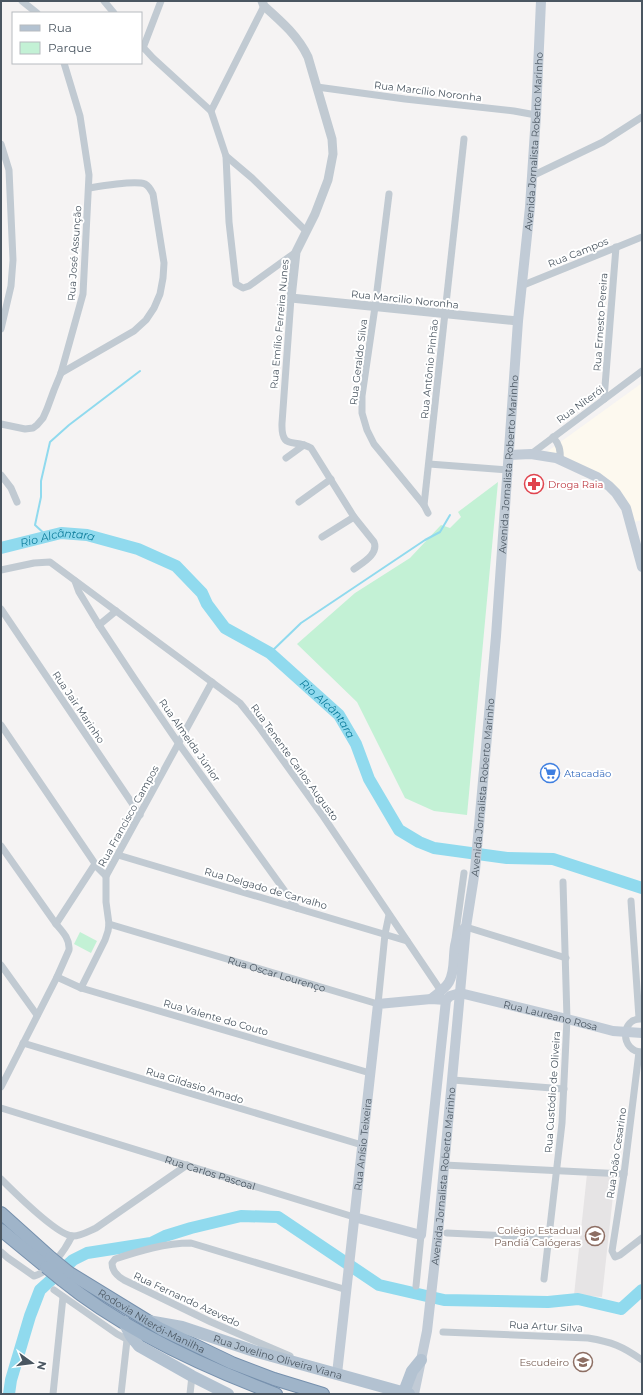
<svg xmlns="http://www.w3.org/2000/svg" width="643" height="1395" font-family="Montserrat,sans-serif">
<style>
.commercial{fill:#fdf9ef}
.education{fill:#e6e4e5}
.green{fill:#c3f1d5}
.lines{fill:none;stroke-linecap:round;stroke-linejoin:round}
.stream{stroke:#90daee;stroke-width:2}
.river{stroke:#90daee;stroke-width:12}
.trunk-casing{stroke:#7690ad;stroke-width:14}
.minor{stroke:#c1cad2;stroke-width:7}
.tertiary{stroke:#c1cad2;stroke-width:9}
.secondary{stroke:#c1cbd6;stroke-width:10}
.primary{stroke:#b3c2d1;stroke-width:12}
.trunk{stroke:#9fb4c9;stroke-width:12}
.trunk-bridge-casing{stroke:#7690ad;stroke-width:14;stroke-linecap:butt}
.trunk-bridge{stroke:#9fb4c9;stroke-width:12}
.labels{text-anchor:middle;stroke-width:4;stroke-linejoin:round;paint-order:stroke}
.street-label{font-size:10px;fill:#4a5661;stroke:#fff}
.health-label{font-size:10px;fill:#be3a42;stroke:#fff;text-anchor:start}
.shop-label{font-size:10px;fill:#366cbe;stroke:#fff;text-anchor:start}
.education-label{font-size:10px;fill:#785e54;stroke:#fff;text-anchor:end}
.water-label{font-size:11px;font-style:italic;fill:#0c7c9b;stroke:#fff}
</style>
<rect width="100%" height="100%" fill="#f5f3f3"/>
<path class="commercial" d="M642,383V520L630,523L614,495L597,477L541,456Z"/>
<path class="education" d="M587,1174L615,1177L602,1297L574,1295Z"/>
<g class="green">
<path d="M498,482L467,815L434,811L405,798L357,702L297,644L355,593L410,558L441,525L450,528L461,517L458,512Z"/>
<path d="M80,932L97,941L91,953L74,944Z"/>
</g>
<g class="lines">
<g class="stream">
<path d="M47,536L35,525L41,497V481L50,442L69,425L140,371"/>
<path d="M270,653L301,623L425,540L440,532L450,515"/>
</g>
<g class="river">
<path id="s1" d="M1,548L61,533L87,535L138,549L176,566L202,593L207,604L225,628L270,653L339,715L356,744L369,779L399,830L419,842L434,848L507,858L553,859L642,888"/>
<path d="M9,1394L11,1380L30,1316L40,1290L73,1260L87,1253L151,1243L165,1236L191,1228L241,1216L278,1217L379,1285L444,1300L548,1302L578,1299L621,1309L642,1290"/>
</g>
<defs>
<g id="trunk">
<path d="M1,1213L51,1258"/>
<path d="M1,1230L46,1267"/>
<path id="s8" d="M68,1272L161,1329L232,1363L274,1379L323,1394"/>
<path d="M62,1280C123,1330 202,1366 276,1394"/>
</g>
</defs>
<use href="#trunk" class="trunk-casing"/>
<g class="minor">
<path d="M22,1L37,13"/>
<path d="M104,1L114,13"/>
<path d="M141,45L153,58L211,111L226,156L252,178L306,231"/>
<path d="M143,48L161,1"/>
<path d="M317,87L405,99L514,111L536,115"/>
<path d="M211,111L264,6"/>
<path d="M1,144L9,170L13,260L11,286L1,329"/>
<path d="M226,156L229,222L236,284L243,288L249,286L296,252"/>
<path d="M532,176L603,142L642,117"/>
<path d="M389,194L375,307L362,396V413L367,430L374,444L424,505L428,513"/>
<path d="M521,286L642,237"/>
<path d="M291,298L282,423C281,451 294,438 311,448L354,517L374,542C379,554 362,563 354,569"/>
<path d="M61,373L134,331L146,320L154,308L160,294L163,278L164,263L153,194C151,190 149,186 145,184C135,180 101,186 89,188"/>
<path d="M604,399L616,247"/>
<path d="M1,424L25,429L33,428L37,425L43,418L47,409L54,390L61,373L83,294L89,175L80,116L64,63"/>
<path d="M553,437C559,444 561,450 560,460"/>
<path d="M531,454L642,371"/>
<path d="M286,458L304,445"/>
<path d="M429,464L508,470"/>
<path d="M1,475L11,488L17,502"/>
<path d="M299,502L331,479"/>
<path d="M424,505L464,139"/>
<path d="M322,537L354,517"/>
<path d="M1,570L34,563L50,562L240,703L259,727L323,816L441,991"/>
<path d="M75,581L79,592L99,625L134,678L179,744L297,908"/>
<path d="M1,609L140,815"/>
<path d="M99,625L116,611"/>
<path d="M1,725L98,868L106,876"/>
<path d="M1,846L56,924C63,932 70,939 69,950L57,977L1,1087"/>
<path d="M118,855L407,941"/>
<path d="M631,901L639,1018"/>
<path d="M56,924L95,864"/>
<path id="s2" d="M109,924L378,1004L385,934L389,915"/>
<path d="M466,927L566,958"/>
<path d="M455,939L464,873"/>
<path d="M1,965L37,1015"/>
<path d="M57,977L81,988L370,1073"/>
<path d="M81,988L105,940L108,931L109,924L106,902V876L212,682"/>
<path d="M642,1019C620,1017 620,1052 642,1052"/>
<path d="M23,1043L362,1145"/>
<path d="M639,1052L624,1174L612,1251L615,1257L620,1255L642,1238"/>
<path d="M453,1080L564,1089"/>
<path id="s3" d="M1,1108L354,1217"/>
<path d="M444,1165L624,1174"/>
<path d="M1,1179C13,1191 58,1236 73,1236C81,1236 89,1231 96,1228L187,1165"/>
<path d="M447,1233L549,1238"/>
<path d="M1,1252L8,1258L34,1276C50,1272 65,1250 72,1236"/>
<path d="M544,1279L562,1123L567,1019L563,882"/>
<path d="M416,1286L421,1235"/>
<path d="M54,1290L117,1334L134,1343"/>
<path d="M443,1332L588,1338C612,1342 622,1346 642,1360"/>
<path d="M290,1356L211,1322L124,1280C117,1276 112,1271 112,1263L115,1259C139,1251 165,1243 191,1243L347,1290"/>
<path d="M53,1394L63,1297"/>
<path d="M121,1394L127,1340"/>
<path d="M190,1394L192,1376"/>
</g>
<path class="tertiary" d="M262,1L264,6C282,22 298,36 308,57L332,139L333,154L328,180L315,214L296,252L291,298L518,321"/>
<g class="secondary">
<path d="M509,455L531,454L556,458L597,477L609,486L616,493L626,508L642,567"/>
<path d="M431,999C437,994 445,989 449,982C459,964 447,942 466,927"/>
<path id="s4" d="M354,1217L421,1235L446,1000L450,996L460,993L567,1019L613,1031L642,1033"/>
<path id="s5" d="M337,1374L378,1004L431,999L446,1000"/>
<path id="s6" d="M414,1394L427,1331L438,1233L466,927L475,870L496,636L518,321L530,207L536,115L541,1"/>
</g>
<g class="primary">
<path id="s7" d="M148,1321L182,1327L254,1351L409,1394"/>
<path d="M124,1322L131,1336L139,1346L192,1376L228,1394"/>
<path d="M404,1392L412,1371L421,1360"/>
</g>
<use href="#trunk" class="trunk"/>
<defs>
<g id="trunk-bridge">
<path d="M51,1258L68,1272"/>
<path d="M46,1267L62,1280"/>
</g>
</defs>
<use href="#trunk-bridge" class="trunk-bridge-casing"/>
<use href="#trunk-bridge" class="trunk-bridge"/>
</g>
<defs>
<symbol id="pharmacy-ring" viewBox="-11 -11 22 22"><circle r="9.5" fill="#fff" stroke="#e0444e" stroke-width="1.5"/><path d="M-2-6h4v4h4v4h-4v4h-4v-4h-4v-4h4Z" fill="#e0444e"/></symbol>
<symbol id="supermarket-ring" viewBox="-11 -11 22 22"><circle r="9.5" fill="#fff" stroke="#3f7fe0" stroke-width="1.5"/><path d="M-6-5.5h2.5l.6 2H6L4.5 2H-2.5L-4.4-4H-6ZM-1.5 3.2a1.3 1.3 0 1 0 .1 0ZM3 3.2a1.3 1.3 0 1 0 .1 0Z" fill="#3f7fe0"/></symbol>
<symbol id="school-ring" viewBox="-11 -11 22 22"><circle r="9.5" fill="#fff" stroke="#8d6e63" stroke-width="1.5"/><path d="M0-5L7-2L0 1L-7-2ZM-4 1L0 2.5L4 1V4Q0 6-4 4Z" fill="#8d6e63"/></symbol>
</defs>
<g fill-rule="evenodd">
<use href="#pharmacy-ring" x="523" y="473" width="22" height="22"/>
<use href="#supermarket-ring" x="539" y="762" width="22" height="22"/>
<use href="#school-ring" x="584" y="1225" width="22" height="22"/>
<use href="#school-ring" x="572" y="1351" width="22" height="22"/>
</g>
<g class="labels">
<g class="street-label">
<text transform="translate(428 91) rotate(7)" y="4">Rua Marcílio Noronha</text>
<text dy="4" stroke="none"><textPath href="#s6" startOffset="1259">Avenida Jornalista Roberto Marinho</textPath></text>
<text transform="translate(578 252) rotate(-22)" y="4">Rua Campos</text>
<text transform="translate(74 253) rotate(-86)" y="4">Rua José Assunção</text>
<text transform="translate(405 299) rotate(6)" y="4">Rua Marcilio Noronha</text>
<text transform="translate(600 322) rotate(-86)" y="4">Rua Ernesto Pereira</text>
<text transform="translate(279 324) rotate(-85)" y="4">Rua Emílio Ferreira Nunes</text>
<text transform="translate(358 362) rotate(-83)" y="4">Rua Geraldo Silva</text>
<text transform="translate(429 369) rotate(-84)" y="4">Rua Antônio Pinhão</text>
<text transform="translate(580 404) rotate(-36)" y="4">Rua Niterói</text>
<text dy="4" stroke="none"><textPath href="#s6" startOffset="935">Avenida Jornalista Roberto Marinho</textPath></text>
<text transform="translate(79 707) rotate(56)" y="4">Rua Jair Marinho</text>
<text transform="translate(190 740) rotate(55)" y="4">Rua Almeida Júnior</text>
<text transform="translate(295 762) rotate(54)" y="4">Rua Tenente Carlos Augusto</text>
<text dy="4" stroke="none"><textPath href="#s6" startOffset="611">Avenida Jornalista Roberto Marinho</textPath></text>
<text transform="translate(128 816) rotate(-61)" y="4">Rua Francisco Campos</text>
<text transform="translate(266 888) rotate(16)" y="4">Rua Delgado de Carvalho</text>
<text dy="4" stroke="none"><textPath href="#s2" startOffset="175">Rua Oscar Lourenço</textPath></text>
<text dy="4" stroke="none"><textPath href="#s4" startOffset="415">Rua Laureano Rosa</textPath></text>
<text transform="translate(216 1017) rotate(16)" y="4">Rua Valente do Couto</text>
<text transform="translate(195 1085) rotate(17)" y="4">Rua Gildasio Amado</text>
<text transform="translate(552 1092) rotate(-86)" y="4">Rua Custódio de Oliveira</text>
<text dy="4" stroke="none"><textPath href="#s5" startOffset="231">Rua Anísio Teixeira</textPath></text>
<text transform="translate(616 1153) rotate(-82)" y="4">Rua João Cesarino</text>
<text dy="4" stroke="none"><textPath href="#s3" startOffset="219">Rua Carlos Pascoal</textPath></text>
<text dy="4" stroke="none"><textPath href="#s6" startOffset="220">Avenida Jornalista Roberto Marinho</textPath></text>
<text transform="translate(187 1299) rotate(25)" y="4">Rua Fernando Azevedo</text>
<text dy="4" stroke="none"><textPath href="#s8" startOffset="97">Rodovia Niterói-Manilha</textPath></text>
<text transform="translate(546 1326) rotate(3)" y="4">Rua Artur Silva</text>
<text dy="4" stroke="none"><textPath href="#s7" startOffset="135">Rua Jovelino Oliveira Viana</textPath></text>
</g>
<g class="health-label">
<text x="548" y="488">Droga Raia</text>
</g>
<g class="shop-label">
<text x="564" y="777">Atacadão</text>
</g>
<g class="education-label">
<text x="581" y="1234">Colégio Estadual<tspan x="581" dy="12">Pandiá Calógeras</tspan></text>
<text x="569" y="1366">Escudeiro</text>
</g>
<g class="water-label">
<text dy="4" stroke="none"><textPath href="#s1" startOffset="58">Rio Alcântara</textPath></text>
<text dy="4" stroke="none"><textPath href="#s1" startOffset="394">Rio Alcântara</textPath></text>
</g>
</g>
<rect width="643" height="1395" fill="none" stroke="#4a5661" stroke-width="4"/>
<rect x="12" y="12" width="130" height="52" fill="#ffffff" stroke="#b7bbc0"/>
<rect x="20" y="25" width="20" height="6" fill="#b3c2d1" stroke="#b7bbc0"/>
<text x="48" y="32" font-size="12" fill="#4a5661">Rua</text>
<rect x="20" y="42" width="20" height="12" fill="#c3f1d5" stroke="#b7bbc0"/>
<text x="48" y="52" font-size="12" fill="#4a5661">Parque</text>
<g transform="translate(32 1363) rotate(104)" stroke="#ffffff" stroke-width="3" paint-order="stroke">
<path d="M0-3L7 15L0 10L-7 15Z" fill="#4a5661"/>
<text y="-6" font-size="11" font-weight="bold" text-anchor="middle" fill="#4a5661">N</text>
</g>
</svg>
